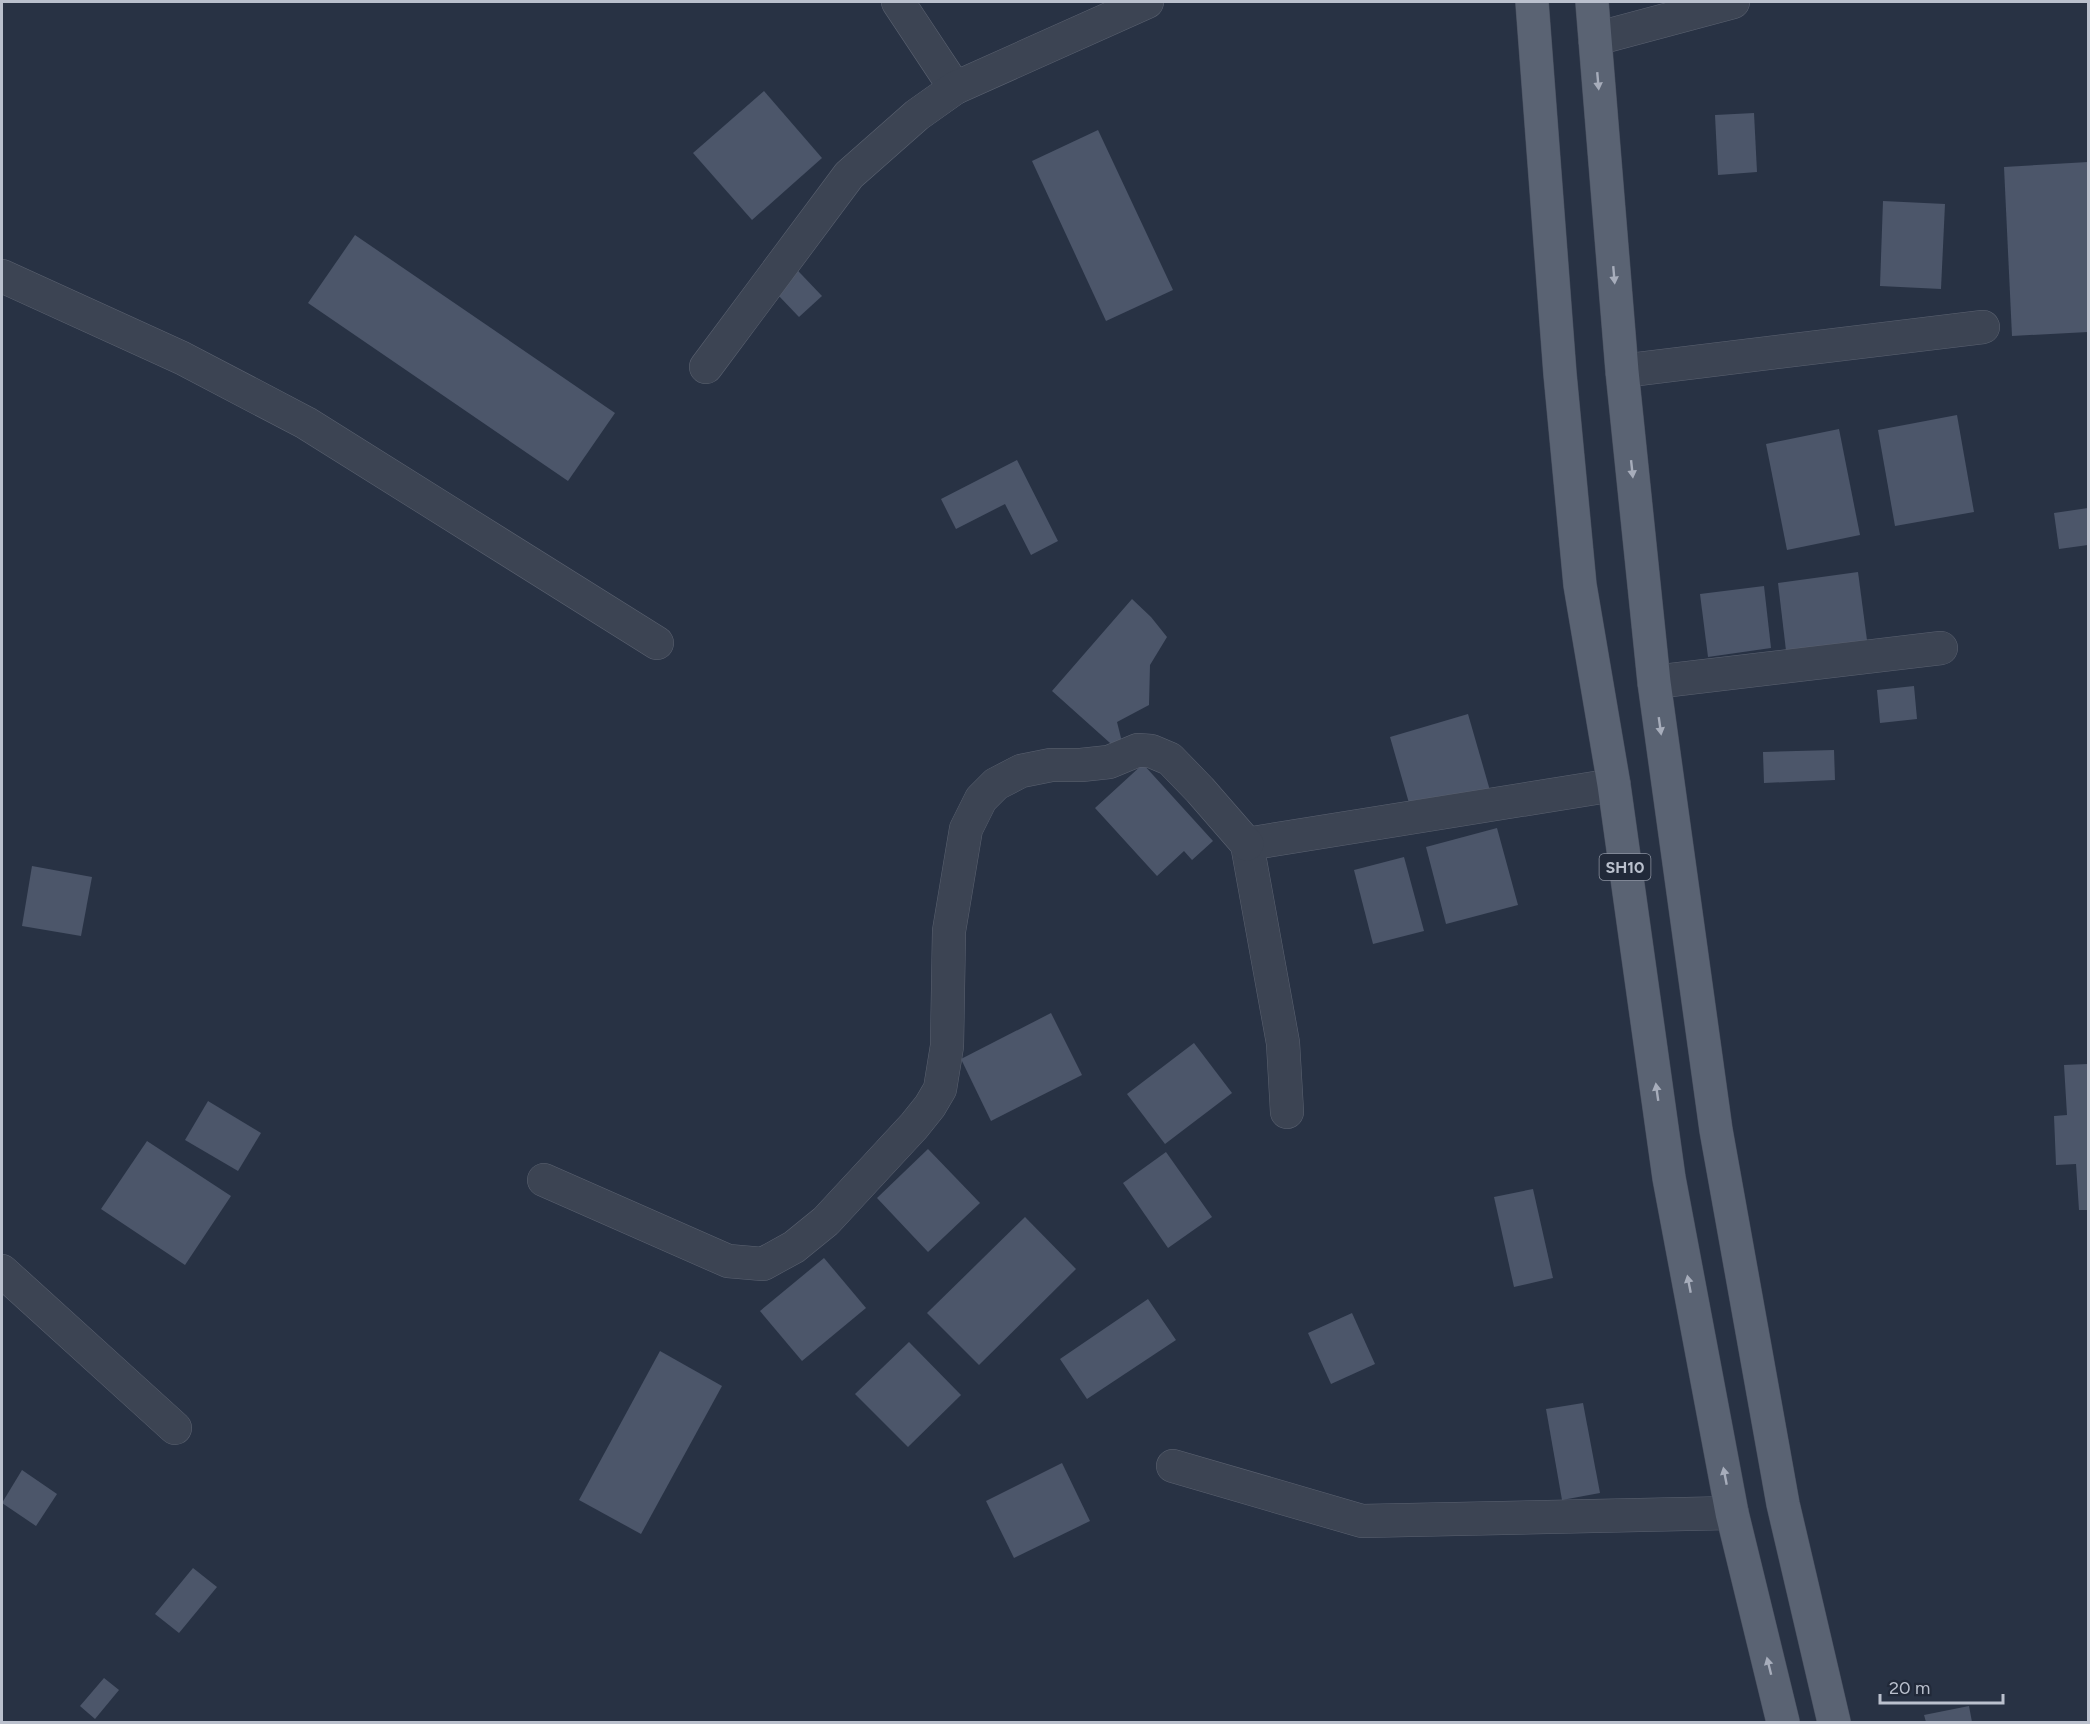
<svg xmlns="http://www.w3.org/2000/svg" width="2090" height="1724" font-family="Figtree,sans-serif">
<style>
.building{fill:#4c566a}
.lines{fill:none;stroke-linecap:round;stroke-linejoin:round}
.street-casing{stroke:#5b6271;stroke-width:34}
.primary-casing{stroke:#464d5d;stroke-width:34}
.street{stroke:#3c4453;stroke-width:33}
.primary{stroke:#5a6373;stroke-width:33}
.oneway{fill:#a7adbb}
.labels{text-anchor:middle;stroke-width:4.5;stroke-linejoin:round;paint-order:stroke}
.shield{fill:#212939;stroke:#8c93a1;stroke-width:1.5}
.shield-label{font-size:16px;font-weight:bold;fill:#bac0cd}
</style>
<rect width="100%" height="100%" fill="#283244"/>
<g class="building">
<path d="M764,91L822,158L752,220L693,153Z"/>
<path d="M1754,113L1757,172L1718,175L1715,115Z"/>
<path d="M1098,130L1173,290L1106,321L1032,161Z"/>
<path d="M2088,162V332L2012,336L2004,167Z"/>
<path d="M1883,201L1945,204L1941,289L1880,286Z"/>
<path d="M355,235L615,413L568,481L308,303Z"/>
<path d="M781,253L822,296L799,317L758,274Z"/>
<path d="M1957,415L1974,512L1895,526L1878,430Z"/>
<path d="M1839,429L1860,535L1787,550L1766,444Z"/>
<path d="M1017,460L1058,541L1031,555L1005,504L956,529L941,499Z"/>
<path d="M2088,508V545L2059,549L2054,513Z"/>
<path d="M1858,572L1868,648L1787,659L1778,583Z"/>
<path d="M1764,586L1771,648L1708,657L1700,594Z"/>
<path d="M1132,599L1151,617L1167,637L1150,665L1149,705L1117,722L1121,738L1119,751L1052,691Z"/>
<path d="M1914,686L1917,719L1880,723L1877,690Z"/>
<path d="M1468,714L1491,794L1413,817L1390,737Z"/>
<path d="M1834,750L1835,780L1764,783L1763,752Z"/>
<path d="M1143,764L1213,841L1192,860L1184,851L1157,876L1095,808Z"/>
<path d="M1497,828L1518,905L1446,924L1426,847Z"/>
<path d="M1404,857L1424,931L1373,944L1354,870Z"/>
<path d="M32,866L92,877L81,936L22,926Z"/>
<path d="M1051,1013L1082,1075L991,1121L961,1059Z"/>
<path d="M1194,1043L1232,1093L1165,1144L1127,1094Z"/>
<path d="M2088,1064V1210H2079L2076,1164L2056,1165L2054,1116L2067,1115L2064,1065Z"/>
<path d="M208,1101L261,1133L238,1171L185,1140Z"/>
<path d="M147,1141L231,1196L185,1265L101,1209Z"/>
<path d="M928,1149L980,1203L928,1252L877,1198Z"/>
<path d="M1166,1152L1212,1217L1168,1248L1123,1183Z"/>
<path d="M1533,1189L1553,1278L1514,1287L1494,1197Z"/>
<path d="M1025,1217L1076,1269L979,1365L927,1313Z"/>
<path d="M824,1258L866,1308L802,1361L760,1311Z"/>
<path d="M1148,1299L1176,1340L1087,1399L1060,1359Z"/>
<path d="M1352,1313L1375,1364L1331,1384L1308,1333Z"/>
<path d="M909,1342L961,1395L908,1447L855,1394Z"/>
<path d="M660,1351L722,1386L641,1534L579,1500Z"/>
<path d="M1583,1403L1600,1493L1562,1500L1546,1409Z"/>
<path d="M1062,1463L1090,1521L1014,1558L986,1501Z"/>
<path d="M22,1470L57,1494L36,1526L2,1503Z"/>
<path d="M193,1568L217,1587L179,1633L155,1614Z"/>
<path d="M104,1678L119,1690L95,1719L80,1706Z"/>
<path d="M1969,1706L1972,1722H1926L1924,1715Z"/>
</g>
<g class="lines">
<defs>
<g id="street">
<path d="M898,2L955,88"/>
<path d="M1595,39L1733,2"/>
<path d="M2,276L182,358L306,423L657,643"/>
<path d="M706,367L849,175L917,115L955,88L1147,2"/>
<path d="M1622,371L1983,327"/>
<path d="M1654,682L1941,648"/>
<path d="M1287,1112L1283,1043L1247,844L1614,785"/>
<path d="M544,1180L728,1261L763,1264L794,1247L826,1221L914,1126L930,1106L940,1089L947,1046L949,931L966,829L981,799L996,784L1021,771L1051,765H1081L1109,762L1138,750L1151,751L1170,759L1200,790L1247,844"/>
<path d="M2,1271L175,1428"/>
<path d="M1173,1466L1362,1521L1732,1513"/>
</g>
<g id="primary">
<path d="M1532,2L1560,374L1580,585L1614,785L1669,1178L1732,1513L1783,1722"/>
<path d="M1592,2L1622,371L1654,682L1716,1130L1783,1504L1834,1722"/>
</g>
</defs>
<use href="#street" class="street-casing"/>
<use href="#primary" class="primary-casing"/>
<use href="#street" class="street"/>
<use href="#primary" class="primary"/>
</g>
<defs><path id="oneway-solid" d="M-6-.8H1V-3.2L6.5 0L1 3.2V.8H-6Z" transform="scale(1.5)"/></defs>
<g class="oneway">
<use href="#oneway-solid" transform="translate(1598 81) rotate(85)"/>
<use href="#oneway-solid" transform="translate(1614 275) rotate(85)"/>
<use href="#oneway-solid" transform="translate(1632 469) rotate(84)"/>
<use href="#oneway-solid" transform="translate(1660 726) rotate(82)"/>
<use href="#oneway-solid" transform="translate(1657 1092) rotate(-98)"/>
<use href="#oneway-solid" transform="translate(1689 1284) rotate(-101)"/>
<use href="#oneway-solid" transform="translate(1725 1476) rotate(-101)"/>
<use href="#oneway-solid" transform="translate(1769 1666) rotate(-104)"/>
</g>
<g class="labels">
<rect class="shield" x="1599.5" y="854" width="51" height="26" rx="4.5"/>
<g class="shield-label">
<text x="1625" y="873">SH10</text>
</g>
</g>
<rect width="2090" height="1724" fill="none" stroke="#bac0cd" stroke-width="6"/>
<path d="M1880 1694v9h123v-9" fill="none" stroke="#bac0cd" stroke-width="3"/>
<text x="1889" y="1694" font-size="18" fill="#bac0cd" stroke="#212939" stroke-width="4.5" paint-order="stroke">20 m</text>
</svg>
